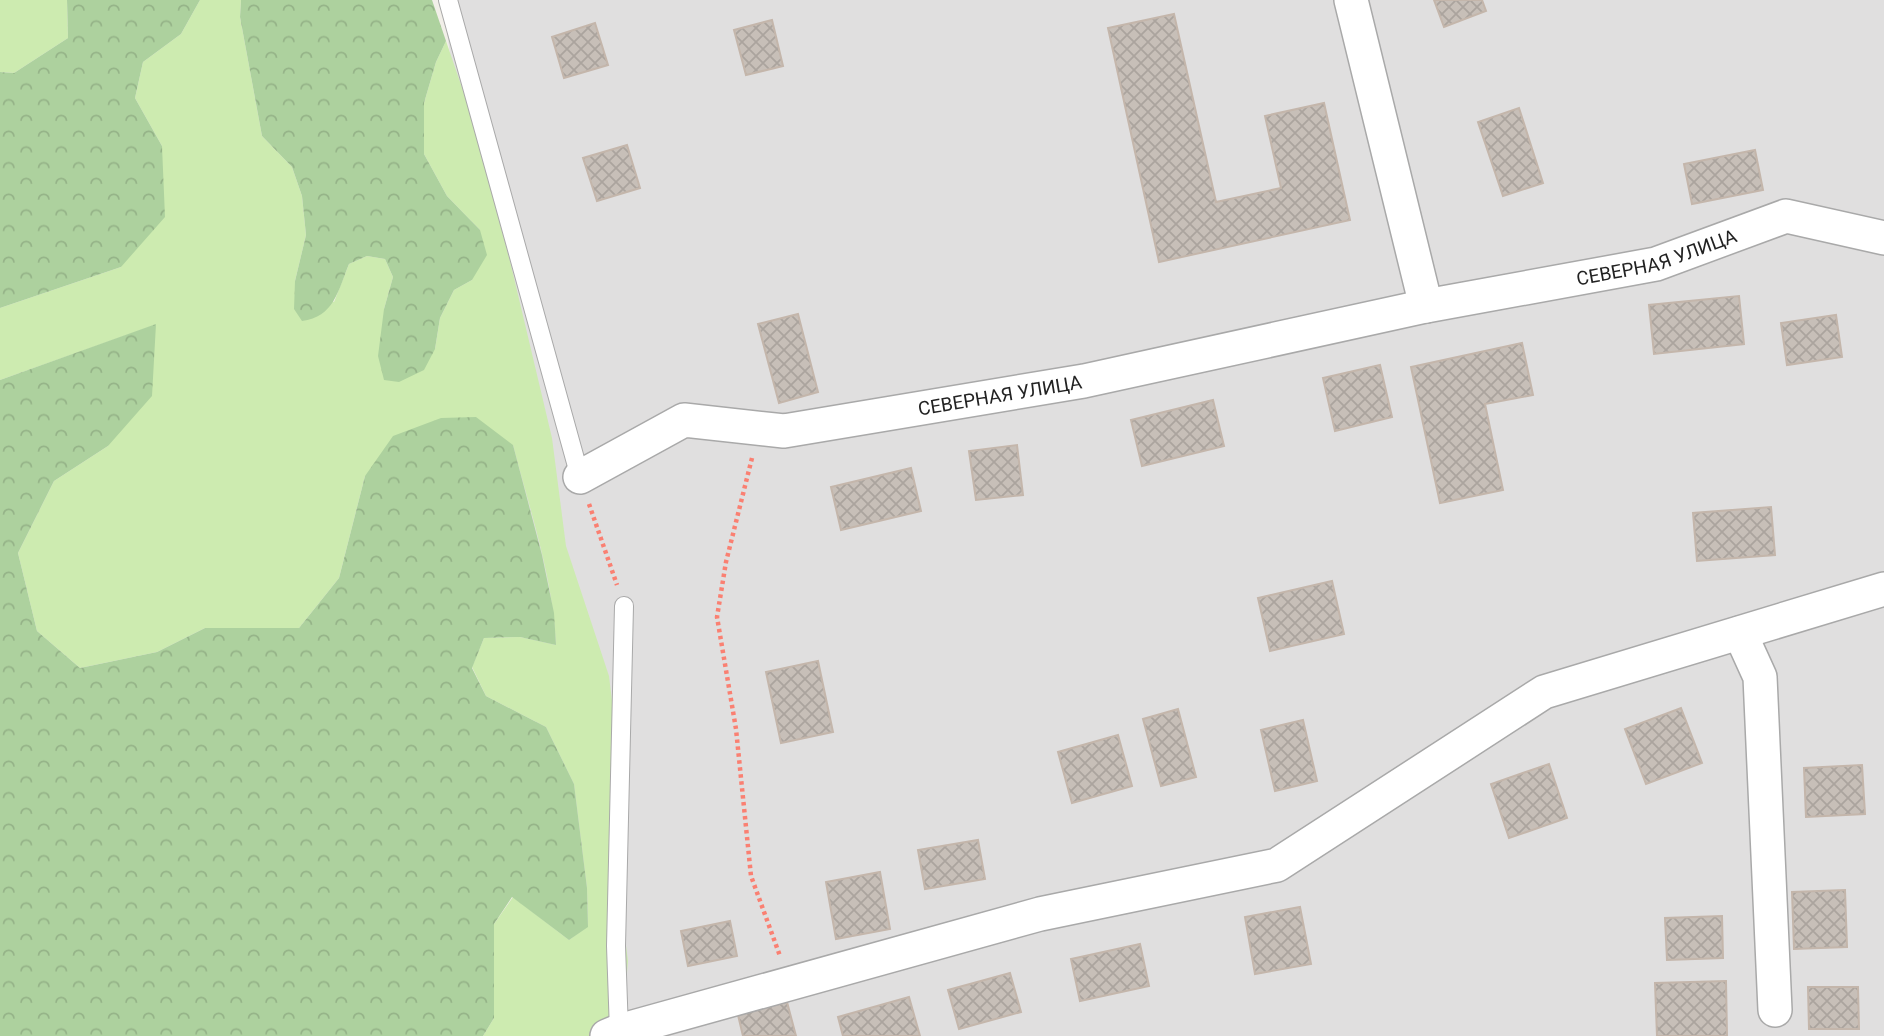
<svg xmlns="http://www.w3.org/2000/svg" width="1884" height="1036" font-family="Roboto,sans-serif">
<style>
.residential{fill:#e0dfdf}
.grass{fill:#cdebb0}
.forest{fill:url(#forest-crowns)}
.building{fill:url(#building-cross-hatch);stroke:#c4b6ab;stroke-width:2}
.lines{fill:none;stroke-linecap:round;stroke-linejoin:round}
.lane-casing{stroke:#a9a9a9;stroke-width:20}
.street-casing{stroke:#a9a9a9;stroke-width:36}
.path{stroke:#fa8072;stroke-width:4.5;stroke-dasharray:3.5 3.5;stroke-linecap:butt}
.lane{stroke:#fff;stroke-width:18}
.street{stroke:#fff;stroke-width:33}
.labels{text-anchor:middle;stroke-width:5;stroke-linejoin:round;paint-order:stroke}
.street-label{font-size:19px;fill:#222;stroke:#fff}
</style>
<defs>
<pattern id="forest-crowns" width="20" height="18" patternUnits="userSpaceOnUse" patternTransform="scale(1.75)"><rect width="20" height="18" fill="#add19e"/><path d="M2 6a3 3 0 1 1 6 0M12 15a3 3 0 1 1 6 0" fill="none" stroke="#95b388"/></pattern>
<pattern id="building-cross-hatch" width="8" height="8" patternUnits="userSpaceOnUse" patternTransform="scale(1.75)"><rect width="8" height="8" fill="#c7bfb8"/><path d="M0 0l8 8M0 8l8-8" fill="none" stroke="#aba49e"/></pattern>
</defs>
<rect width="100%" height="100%" fill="#f2efe9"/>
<path class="residential" d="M443,0H1884V1036H576Z"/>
<g class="grass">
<path d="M0,0H67L68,38L14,73L0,72Z"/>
<path d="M200,0H241L240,17L262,136L292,167L302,196L306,235L295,281L334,302L349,264L367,256L385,259L393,277L384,309L435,349L440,318L454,290L472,280L480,230L447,196L424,154V103L436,62L446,41L469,108L510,261L552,438L566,546L609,676L614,717L611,830L628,961L625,995L610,1024L592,1036H483L494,1018V924L513,897L569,940L588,926L587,888L574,784L546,727L486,696L472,667L484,638L520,637L556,645C553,577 530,511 513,445L365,476L339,578L299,628H205L157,652L80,668L37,631L18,553L54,481L108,446L155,325L0,380V308L121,267L162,146L135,98L143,62L181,34Z"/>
</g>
<g class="forest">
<path d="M67,0H200L181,34L143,62L135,98L162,146L165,217L121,267L0,308V72L14,73L68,38Z"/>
<path d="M241,0H432L446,41L436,62L424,103V154L447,196L480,230L487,255L472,280L454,290L440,318L435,349L424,370L399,382L384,380L378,356L384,309L393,277L385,259L367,256L349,264C338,291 334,317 302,321L294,309L295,281L306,235L302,196L292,167L262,136L240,17Z"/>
<path d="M156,324L152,396L108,446L54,481L18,553L37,631L80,668L157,652L205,628H299L339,578L365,476L393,436L441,418L476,417L513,445L542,555L554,613L556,645L520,637L484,638L472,668L486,696L546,727L574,784L587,888L588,927L569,940L512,897L494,924V1018L483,1036H0V380Z"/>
</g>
<g class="building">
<path d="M1434,0H1482L1486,11L1444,27Z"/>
<path d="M1174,14L1216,202L1281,188L1265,116L1324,103L1350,220L1159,262L1108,28Z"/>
<path d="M772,20L783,66L746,75L734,30Z"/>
<path d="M595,23L608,65L564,78L552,37Z"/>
<path d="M1519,108L1543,183L1503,196L1478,122Z"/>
<path d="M627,145L640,188L597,201L583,158Z"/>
<path d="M1755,150L1763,190L1692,204L1684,164Z"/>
<path d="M1739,296L1744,344L1654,354L1649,305Z"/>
<path d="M798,314L818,392L779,403L758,324Z"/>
<path d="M1836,315L1842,357L1787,365L1781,323Z"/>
<path d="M1522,343L1533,395L1485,404L1503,490L1440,503L1411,367Z"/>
<path d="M1380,365L1392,417L1335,431L1323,378Z"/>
<path d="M1213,400L1224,446L1142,466L1131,420Z"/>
<path d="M1017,445L1023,495L976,500L969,451Z"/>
<path d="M911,468L921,511L841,530L831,487Z"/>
<path d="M1771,507L1775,555L1697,561L1693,513Z"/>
<path d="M1332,581L1344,634L1270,651L1258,598Z"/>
<path d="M818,661L833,732L781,743L766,672Z"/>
<path d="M1681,708L1702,763L1646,784L1625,729Z"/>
<path d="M1178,709L1196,777L1161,786L1143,719Z"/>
<path d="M1303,720L1317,781L1275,791L1261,730Z"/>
<path d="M1118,735L1132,786L1072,803L1058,752Z"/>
<path d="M1549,764L1567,818L1509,838L1491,784Z"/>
<path d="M1862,765L1865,814L1806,817L1804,768Z"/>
<path d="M978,840L985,879L925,889L918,850Z"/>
<path d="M880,872L890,929L836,939L826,882Z"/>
<path d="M1845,890L1847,947L1794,949L1792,892Z"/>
<path d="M1300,907L1311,964L1255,974L1245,917Z"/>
<path d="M1722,916L1723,958L1667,960L1665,918Z"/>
<path d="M730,921L737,956L688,966L681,931Z"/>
<path d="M1140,944L1149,986L1080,1001L1071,959Z"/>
<path d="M1010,973L1021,1012L959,1029L948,990Z"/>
<path d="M1726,981L1727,1036H1657L1655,983Z"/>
<path d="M1808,987H1858L1859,1029H1809Z"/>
<path d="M909,997L920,1036H843L838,1017Z"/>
<path d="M787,1002L796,1036H743L738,1015Z"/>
</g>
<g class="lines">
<defs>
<g id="lane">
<path d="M448,0L580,477"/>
<path d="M619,1031L616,946L624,606"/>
</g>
<g id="street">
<path id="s1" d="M1351,0L1426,306L1656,264L1786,216L1884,238"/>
<path id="s2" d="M580,477L684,420L784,431L1084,381L1426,306"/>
<path d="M1740,633L1760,677L1775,1010"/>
<path d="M607,1036L619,1031L1040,914L1277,865L1544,692L1884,589"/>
</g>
</defs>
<use href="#lane" class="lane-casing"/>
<use href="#street" class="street-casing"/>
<g class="path">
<path d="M752,458L726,562L717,617L736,729L751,876L780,956"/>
<path d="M589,504L617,585"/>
</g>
<use href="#lane" class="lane"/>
<use href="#street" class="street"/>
</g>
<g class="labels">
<g class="street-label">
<text dy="7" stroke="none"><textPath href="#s1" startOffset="551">СЕВЕРНАЯ УЛИЦА</textPath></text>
<text dy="7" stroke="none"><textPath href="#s2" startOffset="438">СЕВЕРНАЯ УЛИЦА</textPath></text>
</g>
</g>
</svg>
